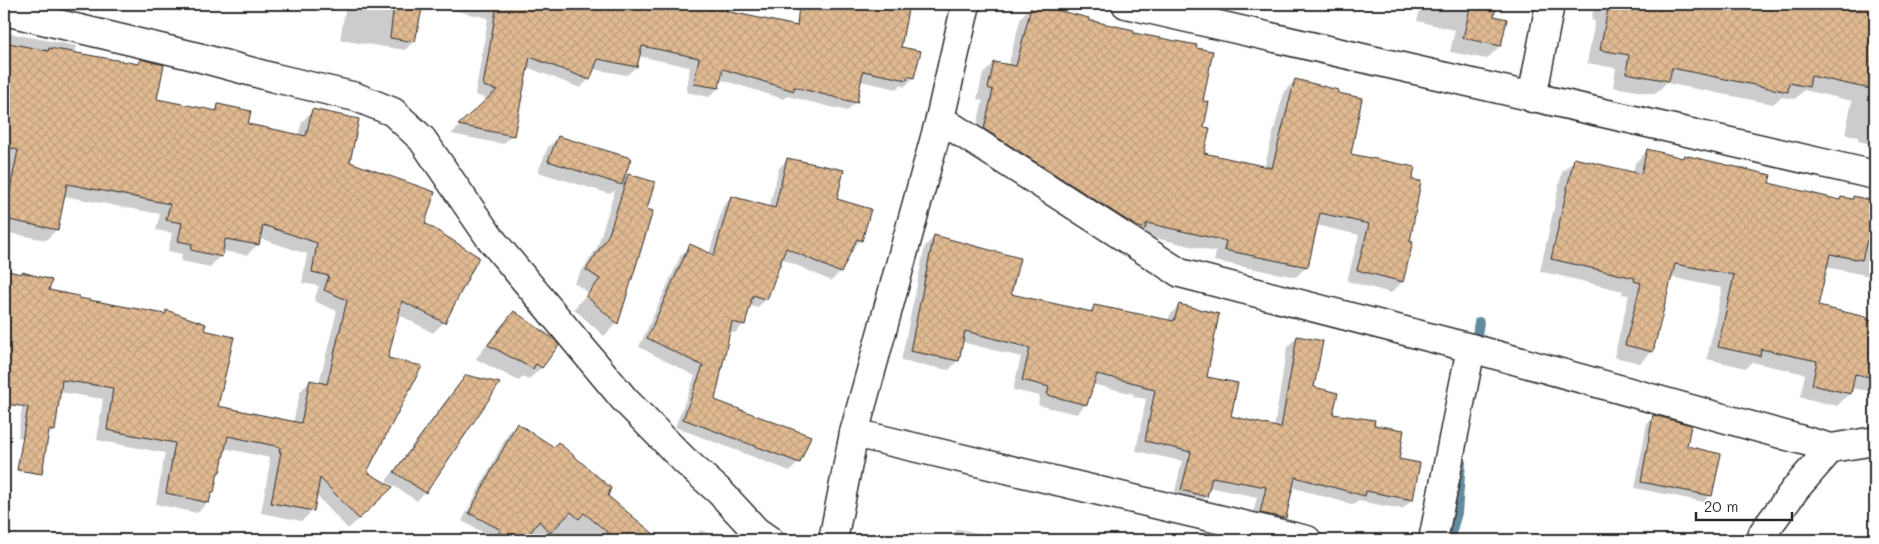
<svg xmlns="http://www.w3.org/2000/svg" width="1879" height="544" font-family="Mali,sans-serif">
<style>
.shadow{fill:#0003}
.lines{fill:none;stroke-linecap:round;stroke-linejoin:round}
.stream{stroke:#638b9e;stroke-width:10}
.building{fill:url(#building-cross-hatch);stroke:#2b2b2b}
.minor-casing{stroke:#2b2b2b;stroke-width:31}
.minor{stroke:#fff;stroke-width:28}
</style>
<defs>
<pattern id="building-cross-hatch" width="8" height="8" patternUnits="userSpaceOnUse" patternTransform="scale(1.25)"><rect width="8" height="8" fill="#e1ba92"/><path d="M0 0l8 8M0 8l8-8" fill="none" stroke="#c1a07e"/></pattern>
</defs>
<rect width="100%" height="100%" fill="#fff"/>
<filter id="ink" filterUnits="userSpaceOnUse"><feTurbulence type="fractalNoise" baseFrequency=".02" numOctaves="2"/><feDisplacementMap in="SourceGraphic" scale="10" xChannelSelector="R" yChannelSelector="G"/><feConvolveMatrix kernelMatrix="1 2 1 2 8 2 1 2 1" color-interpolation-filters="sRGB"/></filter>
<g filter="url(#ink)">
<g class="shadow">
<path d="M346,4H422L414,41L405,50L340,40Z"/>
<path d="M425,4H728L726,13L820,31L826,4H908L899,48L920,52L913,78L904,87L900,85L897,89L860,81L856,102L847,111L787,96L784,99L719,79L718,88L709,97L686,92L690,67L638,56L636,67L627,75L593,69L589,79L580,88L527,67L512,135L503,144L451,134L489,99L475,95L488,18Z"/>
<path d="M1398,4H1496L1493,17L1500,46L1487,59L1450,52L1455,30L1417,21L1420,9Z"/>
<path d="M1595,4H1875V145L1858,141V137L1845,134L1852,101L1804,90L1795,99L1781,97L1773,104L1666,83L1655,94L1613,87L1616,68L1587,63L1595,21L1591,20Z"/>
<path d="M1032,5L1132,34L1202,102L1203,154L1264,168L1284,92L1295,80L1349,155L1411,181L1402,282L1391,293L1347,281L1359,235L1316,225L1307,266L1296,277L1214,261L1216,252L1138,234L973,140L983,101L977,99L983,74L994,63L1008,66L1021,17Z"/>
<path d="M8,33L77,46L75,55L136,65L140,61L155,100L213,111L219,105L247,125L298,136L302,122L312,111L349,163L423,223L444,322L433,333L398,314L387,359L366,472L380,498L348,529L316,495L313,510L302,521L261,513L270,463H269L270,458L224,448L213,492L208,502L197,513L156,504L165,453L97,440L103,399L59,392L54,430L43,441L18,437L25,385L19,379L4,375V272L20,275L48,291L77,299L163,315L167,311L202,330L216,407L293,423L300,392L310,381L319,383L337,311L314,301L319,286L302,283L307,254L259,238L257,245L247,255L222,251L220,256L210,267L181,261L182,254L168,251L172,233L156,230L160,214L64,196L57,229L46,240L4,232V37Z"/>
<path d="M559,137L621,182L628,175L645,210L651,212L616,324L604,336L574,309L588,292L574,283L597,248L615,190L610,194L538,172L548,147Z"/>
<path d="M1647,151L1682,159L1684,156L1767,184L1838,201L1841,198L1851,200L1854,197L1875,203V277L1826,267L1817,307L1875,320V392L1851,388L1850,393L1837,406L1800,397L1805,374L1752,362L1746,368L1707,359L1722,288L1670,277L1652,351L1640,363L1614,357L1629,295L1622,294L1623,291L1540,271L1562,172L1575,160L1633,173L1635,163Z"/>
<path d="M788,159L836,200L861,240L852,249L840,272L831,281L781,258L766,299L757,308L749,305L744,324L735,333L729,332L714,400L799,462L790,471L675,427L695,376L639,347L681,255L690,246L709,254L723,206L732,197L769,208L779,168Z"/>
<path d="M935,236L1009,295L1088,312L1094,307L1168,321L1170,315L1179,305L1205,378L1230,417L1274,428L1287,347L1297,337L1312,388L1332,415L1372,426L1397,460L1412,500L1402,509L1358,501L1354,505L1291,487L1284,518L1275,527L1251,522L1257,497L1208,487L1206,496L1197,506L1173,500L1182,461L1136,451L1146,399L1134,397V394L1092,384L1086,404L1077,414L1038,405L1040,396L1013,390L1021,357L962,342L958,360L949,370L901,361L925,246Z"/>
<path d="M514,312L557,345L541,368L528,380L523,377L519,381L476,359L501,325Z"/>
<path d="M466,377L425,492L417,501L386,481L457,386Z"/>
<path d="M1654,416L1686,447L1710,495L1704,502L1635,488L1647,423Z"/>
<path d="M517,424L606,496L659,540H600L596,537L594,540H489L491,537L462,521L509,432Z"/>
<path d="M958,529L982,534L981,540H947Z"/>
<path d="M701,530L722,540H691Z"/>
</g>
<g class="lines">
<g class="stream">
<path d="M1475,349L1479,322"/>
<path d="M1449,540L1457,513L1461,462"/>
</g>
</g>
<g class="building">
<path d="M394,4H423L415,42L390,38Z"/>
<path d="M497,4H728L726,11L797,26L799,4H909L901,47L921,51L914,78L908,76L907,80L863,71L857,103L794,87V91L723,69L719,88L694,84L699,58L642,46L637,67L598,59L590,80L530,57L514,136L458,125L497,90L483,86Z"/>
<path d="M1032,4L1089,18L1088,20L1134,30V33L1197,45L1196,48L1213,51L1203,101L1209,102L1204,127L1210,128L1204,153L1272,168L1295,79L1338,90V93L1362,98L1351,154L1415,167L1412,180L1421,181L1410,242H1413L1403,282L1357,270L1369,224L1320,213L1308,267L1224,250L1226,241L1147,223L1145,229L1136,226L984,129L993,90L988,88L994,62L1016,66Z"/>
<path d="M1471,4H1497L1494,16L1507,19L1501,46L1463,38Z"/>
<path d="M1609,4H1875V90L1811,76L1809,87L1789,83L1788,92L1672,68L1669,81L1626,73L1629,55L1600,50Z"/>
<path d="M4,42L48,51L49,48L139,64L140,59L164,65L157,99L217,111L218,104L251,111L248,124L306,136L312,109L359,119L350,162L435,192L425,223L479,257L445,323L402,301L388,358L422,366L367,472L393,487L359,519L320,478L314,511L271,503L281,452H279L280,447L228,436L220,472H218L214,492H212L209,503L166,493L175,443L107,430L113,388L62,380L55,431L49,430L42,474L17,470L28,407L4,404V270L21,274L22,272L52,280L49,290L79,296V298L165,314L166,310L206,324L204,330L234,337L218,406L301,423L310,380L327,384L347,300L324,290L329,276L312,272L317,243L263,225L259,245L225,239L222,257L191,250L192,244L178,241L182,223L166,220L170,204L67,184L58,230L4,219L18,150L4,146L11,110L4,109Z"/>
<path d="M558,136L631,158L622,185L548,161Z"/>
<path d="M1647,149L1683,158L1684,155L1771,175L1769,183L1840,200L1841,197L1853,199V196L1875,201V242L1867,240L1862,260L1830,254L1818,306L1867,317V320L1875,321V378L1855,374L1851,394L1812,385L1817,361L1761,349L1760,356L1718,347L1734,275L1675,264L1653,352L1625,345L1641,283L1634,281L1635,278L1551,259L1574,158L1641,174Z"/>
<path d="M787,158L844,170L837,199L871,209L862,241L857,239L841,273L786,248L767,300L753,295L745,325L732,322L715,400L811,436L800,463L683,419L703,366L647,338L690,244L714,255L731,196L775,208Z"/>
<path d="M628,174L655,182L647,209L653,211L618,324L586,296L600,279L586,270L609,234Z"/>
<path d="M934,235L1020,258L1011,294L1092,312L1094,305L1174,321L1179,304L1219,314L1207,377L1238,383L1231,416L1281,428L1297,336L1323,341L1314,387L1338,393L1333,414L1375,420L1374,425L1404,430L1399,459L1420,463L1413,500L1366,491L1365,496L1295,477L1286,518L1260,513L1266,487L1212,477L1207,497L1181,490L1191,452L1145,441L1155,390L1142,387L1143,385L1097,374L1087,405L1047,395L1049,387L1022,380L1030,348L965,331L959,361L910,351Z"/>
<path d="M514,311L555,340L559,345L542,368L536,364L533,369L488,345Z"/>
<path d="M466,375L500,383L426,493L394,472Z"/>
<path d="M1653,415L1691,425L1687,446L1721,454L1712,496L1641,482Z"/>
<path d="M517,423L554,447L558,442L611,488L608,496L661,540H617L584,513L579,519L571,512L550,533L539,521L525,540H493L501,530L469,513Z"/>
</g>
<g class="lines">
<defs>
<g id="minor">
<path d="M1126,4L1875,175"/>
<path d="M4,11L190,55L275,78L356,97L393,112L422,139L490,238L624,399L684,460L720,492L756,531L769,540"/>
<path d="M1532,98L1550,4"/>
<path d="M940,119L1180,273L1471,348L1831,448"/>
<path d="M854,433L1307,540"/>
<path d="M833,540L854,433L940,119L966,4"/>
<path d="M1433,540L1471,348"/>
<path d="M1761,540L1763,533L1796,488L1831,448L1875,441"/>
</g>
</defs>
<use href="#minor" class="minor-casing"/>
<use href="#minor" class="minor"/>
</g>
</g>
<rect width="1879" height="544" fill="none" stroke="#fff" stroke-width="20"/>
<rect x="10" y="10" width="1859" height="524" fill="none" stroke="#2b2b2b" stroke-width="2" filter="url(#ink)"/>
<path d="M1696 512v8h96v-8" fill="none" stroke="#2b2b2b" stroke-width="2.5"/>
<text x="1704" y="512" font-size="15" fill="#2b2b2b" stroke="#ffffff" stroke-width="4" paint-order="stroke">20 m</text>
</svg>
